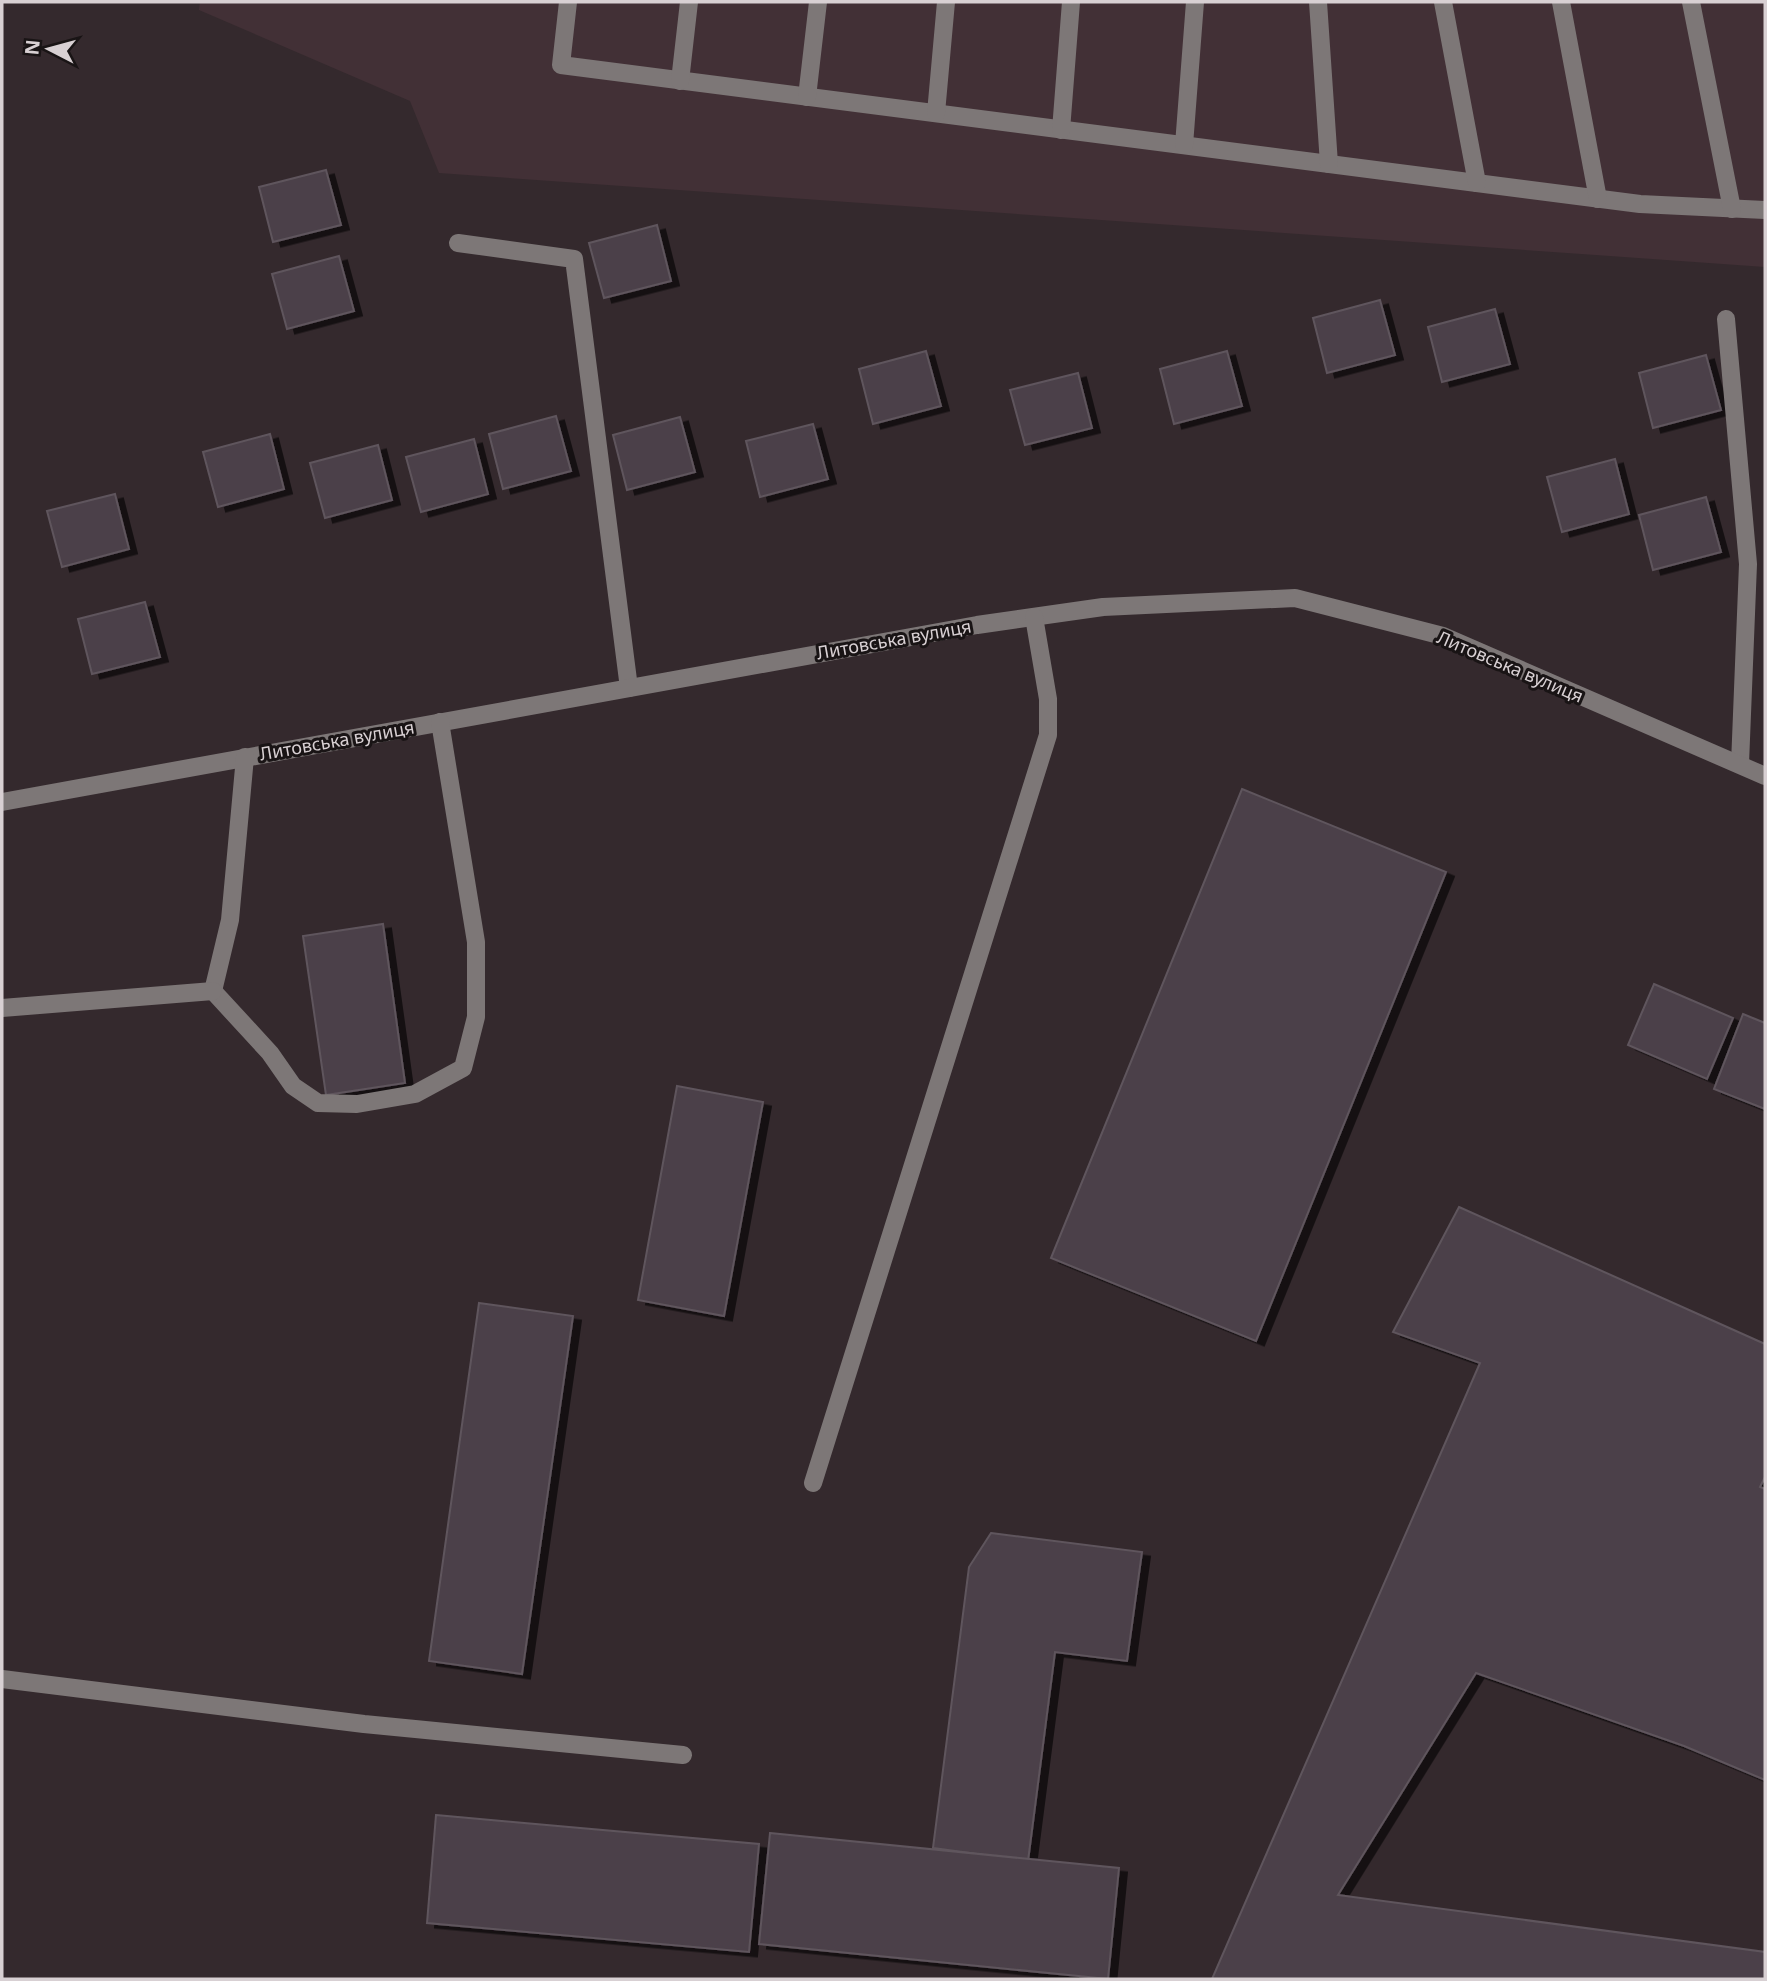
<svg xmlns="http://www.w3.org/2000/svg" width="1767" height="1981" font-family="'Noto Sans',sans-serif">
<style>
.built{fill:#423036}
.building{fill:#4b4149;stroke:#5f555d;stroke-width:2;filter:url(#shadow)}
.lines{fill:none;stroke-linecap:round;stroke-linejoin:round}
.minor{stroke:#7d7777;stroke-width:18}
.labels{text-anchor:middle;stroke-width:6;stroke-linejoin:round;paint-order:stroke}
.street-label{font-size:18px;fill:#d8d0d3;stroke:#191415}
</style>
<defs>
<filter id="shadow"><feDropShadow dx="8" dy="4.5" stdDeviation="0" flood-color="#0009"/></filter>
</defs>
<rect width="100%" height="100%" fill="#34292d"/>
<path class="built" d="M200,2H1765V267L439,173L410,101L199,10Z"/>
<g class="building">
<path d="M326,170L341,225L273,242L259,187Z"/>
<path d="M657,225L671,281L604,298L589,243Z"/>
<path d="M339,256L354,311L287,329L272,274Z"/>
<path d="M1380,300L1395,355L1327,373L1313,318Z"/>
<path d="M1495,309L1510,364L1442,382L1428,327Z"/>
<path d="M926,351L941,406L873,424L859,369Z"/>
<path d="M1227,351L1242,406L1174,424L1160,369Z"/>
<path d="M1706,355L1721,410L1653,428L1639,373Z"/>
<path d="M1078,373L1092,428L1025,445L1010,390Z"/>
<path d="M556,416L571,471L503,489L489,434Z"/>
<path d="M680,417L695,472L627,490L613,435Z"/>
<path d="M813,424L828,479L760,497L746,441Z"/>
<path d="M270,434L284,489L218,507L203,452Z"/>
<path d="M474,439L488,494L421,512L406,457Z"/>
<path d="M378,445L392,500L325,518L310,463Z"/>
<path d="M1615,459L1629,514L1562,532L1547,477Z"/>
<path d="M115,494L129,549L62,567L47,511Z"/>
<path d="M1706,497L1721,552L1653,570L1639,515Z"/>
<path d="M145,602L160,657L92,674L78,619Z"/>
<path d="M1242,789L1446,872L1256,1341L1051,1258Z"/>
<path d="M383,924L405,1083L326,1095L303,936Z"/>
<path d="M1654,984L1733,1018L1707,1079L1628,1045Z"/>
<path d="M1743,1014L1765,1023V1109L1714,1089Z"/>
<path d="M677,1086L763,1102L724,1316L638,1300Z"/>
<path d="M1459,1207L1765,1344V1477L1760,1487L1765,1489V1780L1684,1746L1476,1673L1338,1895L1765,1952V1979H1212L1480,1363L1393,1332Z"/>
<path d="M479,1303L573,1316L522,1674L429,1661Z"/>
<path d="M991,1533L1142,1552L1127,1661L1055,1652L1028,1861L933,1848L969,1567Z"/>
<path d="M436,1815L759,1844L749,1952L427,1923Z"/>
<path d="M770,1833L1119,1868L1108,1979L759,1944Z"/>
</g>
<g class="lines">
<g class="minor">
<path d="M568,2L561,65L1640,204L1765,210"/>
<path d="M1318,2L1329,164"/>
<path d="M1443,2L1477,183"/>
<path d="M1561,2L1598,199"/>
<path d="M1691,2L1732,209"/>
<path d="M680,81L689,2"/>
<path d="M807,97L818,2"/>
<path d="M936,113L946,2"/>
<path d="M1061,130L1071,2"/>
<path d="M1184,145L1195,2"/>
<path d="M458,243L574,259L629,688"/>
<path d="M1726,319L1748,564L1740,764"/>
<path d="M2,802L977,625L1103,607L1295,598L1443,636L1765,776"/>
<path d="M213,991L270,1053L293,1086L318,1103L357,1104L415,1094L463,1068L476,1017V942L440,722"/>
<path d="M213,991L230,920L245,757"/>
<path d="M2,1008L213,991"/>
<path d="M813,1483L1048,735V699L1034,617"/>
<path d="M2,1679L364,1724L683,1755"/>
</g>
</g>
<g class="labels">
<g class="street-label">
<text transform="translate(894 640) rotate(-10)" y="6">Литовська вулиця</text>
<text transform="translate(1510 667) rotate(23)" y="6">Литовська вулиця</text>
<text transform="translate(337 741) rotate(-10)" y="6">Литовська вулиця</text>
</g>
</g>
<rect width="1767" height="1981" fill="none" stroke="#d8d0d3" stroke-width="7"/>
<g transform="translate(49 49) rotate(276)" stroke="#191415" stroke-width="5" paint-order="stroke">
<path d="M0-5L12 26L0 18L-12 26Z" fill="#d8d0d3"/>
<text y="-10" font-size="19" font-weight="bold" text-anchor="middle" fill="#d8d0d3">N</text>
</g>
</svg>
